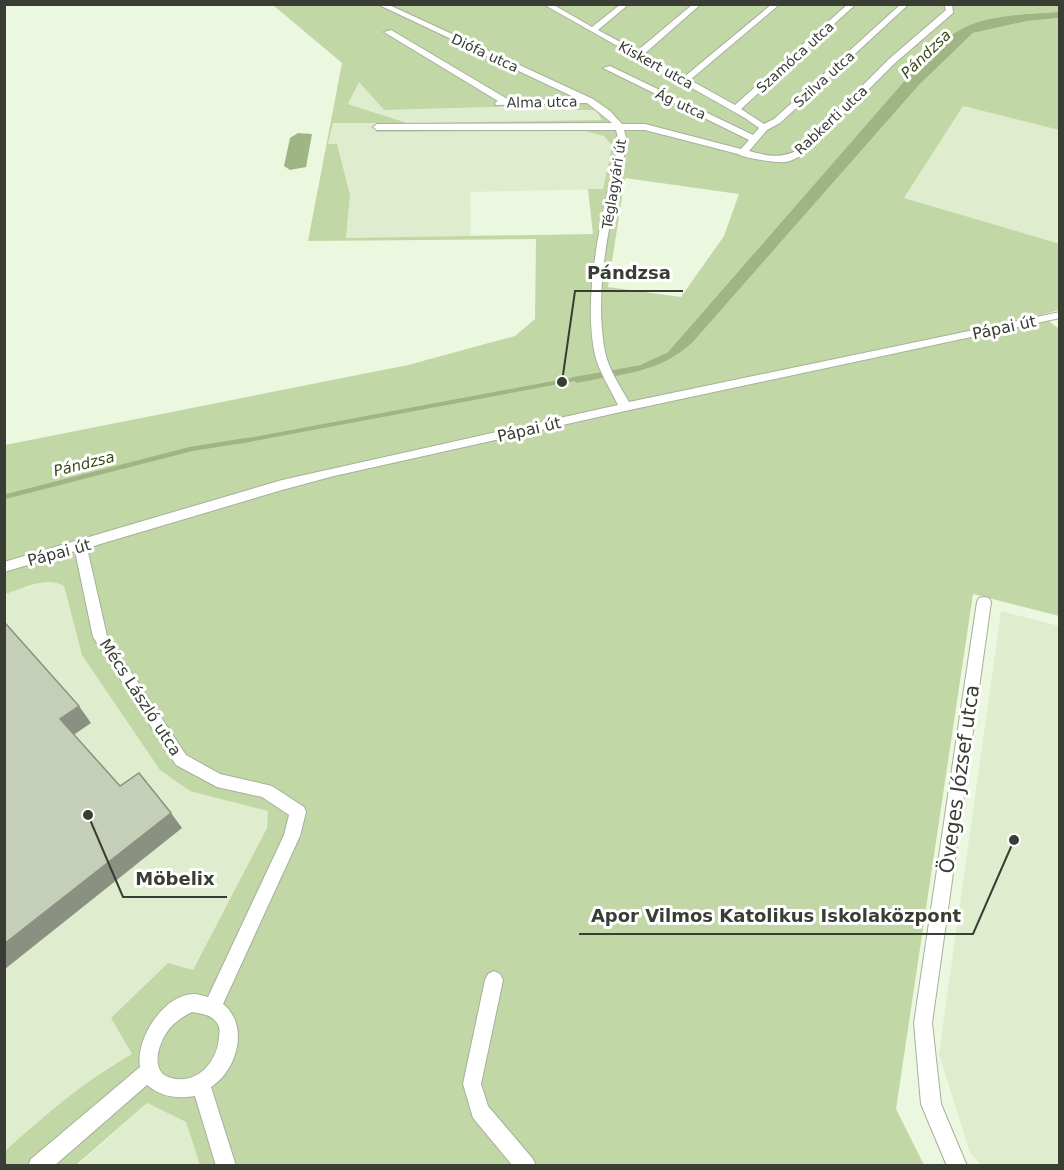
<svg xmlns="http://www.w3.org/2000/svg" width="1064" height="1170" font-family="'DejaVu Sans',sans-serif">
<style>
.built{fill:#dfedce}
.green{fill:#c2d7a6;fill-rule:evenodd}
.water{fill:#a0b584}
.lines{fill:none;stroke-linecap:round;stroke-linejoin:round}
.stream-far1{stroke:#a0b584;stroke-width:4}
.stream{stroke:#a0b584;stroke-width:4.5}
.minor-casing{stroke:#a6b09a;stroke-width:2}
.minor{fill:#fff;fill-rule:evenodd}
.shaded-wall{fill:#8a9181}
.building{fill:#c5cfb8;stroke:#8a9181;stroke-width:1.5}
.labels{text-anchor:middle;stroke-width:6;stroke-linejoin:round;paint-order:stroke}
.far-street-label{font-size:14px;fill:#393d33;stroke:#fff}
.far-water-label{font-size:15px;font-style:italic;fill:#394c16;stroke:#fff}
.street-label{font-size:16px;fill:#393d33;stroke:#fff}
.near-street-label{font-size:20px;fill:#393d33;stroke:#fff}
.leader{fill:none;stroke:#393d33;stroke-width:2}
.callout-dot{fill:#393d33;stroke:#fff;stroke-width:2}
.callout-label{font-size:18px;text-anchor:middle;font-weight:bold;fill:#393d33;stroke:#fff;stroke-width:6;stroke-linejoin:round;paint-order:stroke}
</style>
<rect width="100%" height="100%" fill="#ecf7df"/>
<g class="built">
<path d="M359,81L384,110L570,105L572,110H597L601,121L407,123L348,104Z"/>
<path d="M963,106L1059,130V244L904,198Z"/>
<path d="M333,123H376L377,132L585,131L604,136L612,146L603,189L470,192L471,236L346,238L350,195L328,144Z"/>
<path d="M48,581H57L64,586L82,655L247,804L268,811L267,828L193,970L133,1054L110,1066L45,1116L5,1152V594Z"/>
<path d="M1001,611L1059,626V1165H981L970,1153L939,1054Z"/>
<path d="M147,1103L186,1122L200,1165L77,1166Z"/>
</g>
<path class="green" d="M273,5H1059V12C1029,14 991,14 963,28C944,38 927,56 913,71L668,352L640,365L574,377L576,382C620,374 659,374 693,342L919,85L973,33L1027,21L1059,18V130L963,106L904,198L1060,244L1059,310L1041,315L1059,329V616L973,594L896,1109L924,1165H200L186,1122L147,1103L76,1165H5L4,1152C44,1116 85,1080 132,1054L111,1018L168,963L193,970L267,828L268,811L190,791L160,770L82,655L64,586C48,575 22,589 5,594V445L408,365L515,336L535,319L536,239L308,241L342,63ZM359,82L384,110L570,105L572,110H597L601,120L407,123L348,104ZM333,123H376V132L585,131L604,136L612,146L603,189H588L593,234L346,238L350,195L337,144H328ZM625,178L739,194L724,236L681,297L608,287Z"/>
<g class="water">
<path d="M1059,12V18L1027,21L973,33L919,85L693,342C659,374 620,374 576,383L573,377L640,365L668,352L913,71C927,56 944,38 963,28C991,14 1029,14 1059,12Z"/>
<path d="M298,133L312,134L306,167L290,170L284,166L290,138Z"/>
</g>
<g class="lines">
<path class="stream-far1" d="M238,442L580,378"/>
<path class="stream" d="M4,497L191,449L247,440"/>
<defs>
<g id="minor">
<path d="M377,4H387L593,99L610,111L622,124H645L741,149L749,140L603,68L610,66L753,135L759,128L745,118L543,4H552L592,27L621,4H629L598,30L637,51L693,4H701L643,55L684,77L772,4H780L690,80L735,105L848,4H856L741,109L764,124L774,119L901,4H909L780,123L767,130L749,151C768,156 780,159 798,150L889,59L946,10L944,4H952L953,13L895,63L804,154C798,157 792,161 786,162C776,163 743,158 738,154L645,130H624L627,141C614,208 592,283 605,352C609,370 620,386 629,402L1060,312V318L625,411L334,476L282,490L87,548L107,636L186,755L220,774L272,786L304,807L306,812L300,836L223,1004C250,1025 237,1071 211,1087L236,1166H216L195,1096C176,1099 162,1097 147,1085L54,1166H28L31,1159L140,1067C135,1039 164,994 194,994C198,994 204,996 208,997L284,835L289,815L262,797L217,787L176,765L93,637L75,551L4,572V562L282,480L618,405C610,388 599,372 595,355C581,291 605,204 619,141L616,130H377L373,127L377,124L612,123L587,103L496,105L495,103L498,101L384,32L391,30L509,100L578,99ZM192,1012C201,1014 211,1014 217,1023C220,1027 220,1032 219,1036C218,1061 198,1085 171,1078C148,1072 159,1041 170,1028C176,1021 184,1016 192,1012Z"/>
<path d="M984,597L989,598L991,602L932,1023L941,1104L967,1166H947L921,1104L914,1023L977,602L979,598Z"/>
<path d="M494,971L500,974L503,980L481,1084L488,1106L533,1159L536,1166H513L473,1118L463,1084L485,980L488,974Z"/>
</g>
</defs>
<use href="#minor" class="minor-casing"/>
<use href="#minor" class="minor"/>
</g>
<g class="shaded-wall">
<path d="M79,706L91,723L72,736L60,719Z"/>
<path d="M171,813L182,828L5,969L4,968V944Z"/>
</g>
<path class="building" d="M4,624H6L79,706L60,719L120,786L139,773L171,813L4,944Z"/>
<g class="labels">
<g class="far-street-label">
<text transform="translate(485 53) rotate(25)" y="5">Diófa utca</text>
<text transform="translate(795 57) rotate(-42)" y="5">Szamóca utca</text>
<text transform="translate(656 65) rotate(29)" y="5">Kiskert utca</text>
<text transform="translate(824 79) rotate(-42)" y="5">Szilva utca</text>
<text transform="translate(542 102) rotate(-1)" y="5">Alma utca</text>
<text transform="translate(681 104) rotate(25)" y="5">Ág utca</text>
<text transform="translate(831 120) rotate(-43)" y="5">Rabkerti utca</text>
<text transform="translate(614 184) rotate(-81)" y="5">Téglagyári út</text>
</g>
<g class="far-water-label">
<text transform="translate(926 54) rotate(-44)" y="5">Pándzsa</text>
<text transform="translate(84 464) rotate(-14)" y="5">Pándzsa</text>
</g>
<g class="street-label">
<text transform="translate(1004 327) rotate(-12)" y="6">Pápai út</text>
<text transform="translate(529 429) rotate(-13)" y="6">Pápai út</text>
<text transform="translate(59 552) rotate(-15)" y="6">Pápai út</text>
<text transform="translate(141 697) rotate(57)" y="6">Mécs László utca</text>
</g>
<g class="near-street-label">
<text transform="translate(959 779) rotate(-82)" y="7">Öveges József utca</text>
</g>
</g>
<path class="leader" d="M562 382L575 291H683M88 815L123 897H227M1014 840L973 934H579"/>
<g class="callout-dot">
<circle cx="562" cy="382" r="6"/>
<circle cx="88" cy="815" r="6"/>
<circle cx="1014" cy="840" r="6"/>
</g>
<g class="callout-label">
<text x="629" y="279">Pándzsa</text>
<text x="175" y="885">Möbelix</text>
<text x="776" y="922">Apor Vilmos Katolikus Iskolaközpont</text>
</g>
<rect width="1064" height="1170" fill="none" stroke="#393d33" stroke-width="12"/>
</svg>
